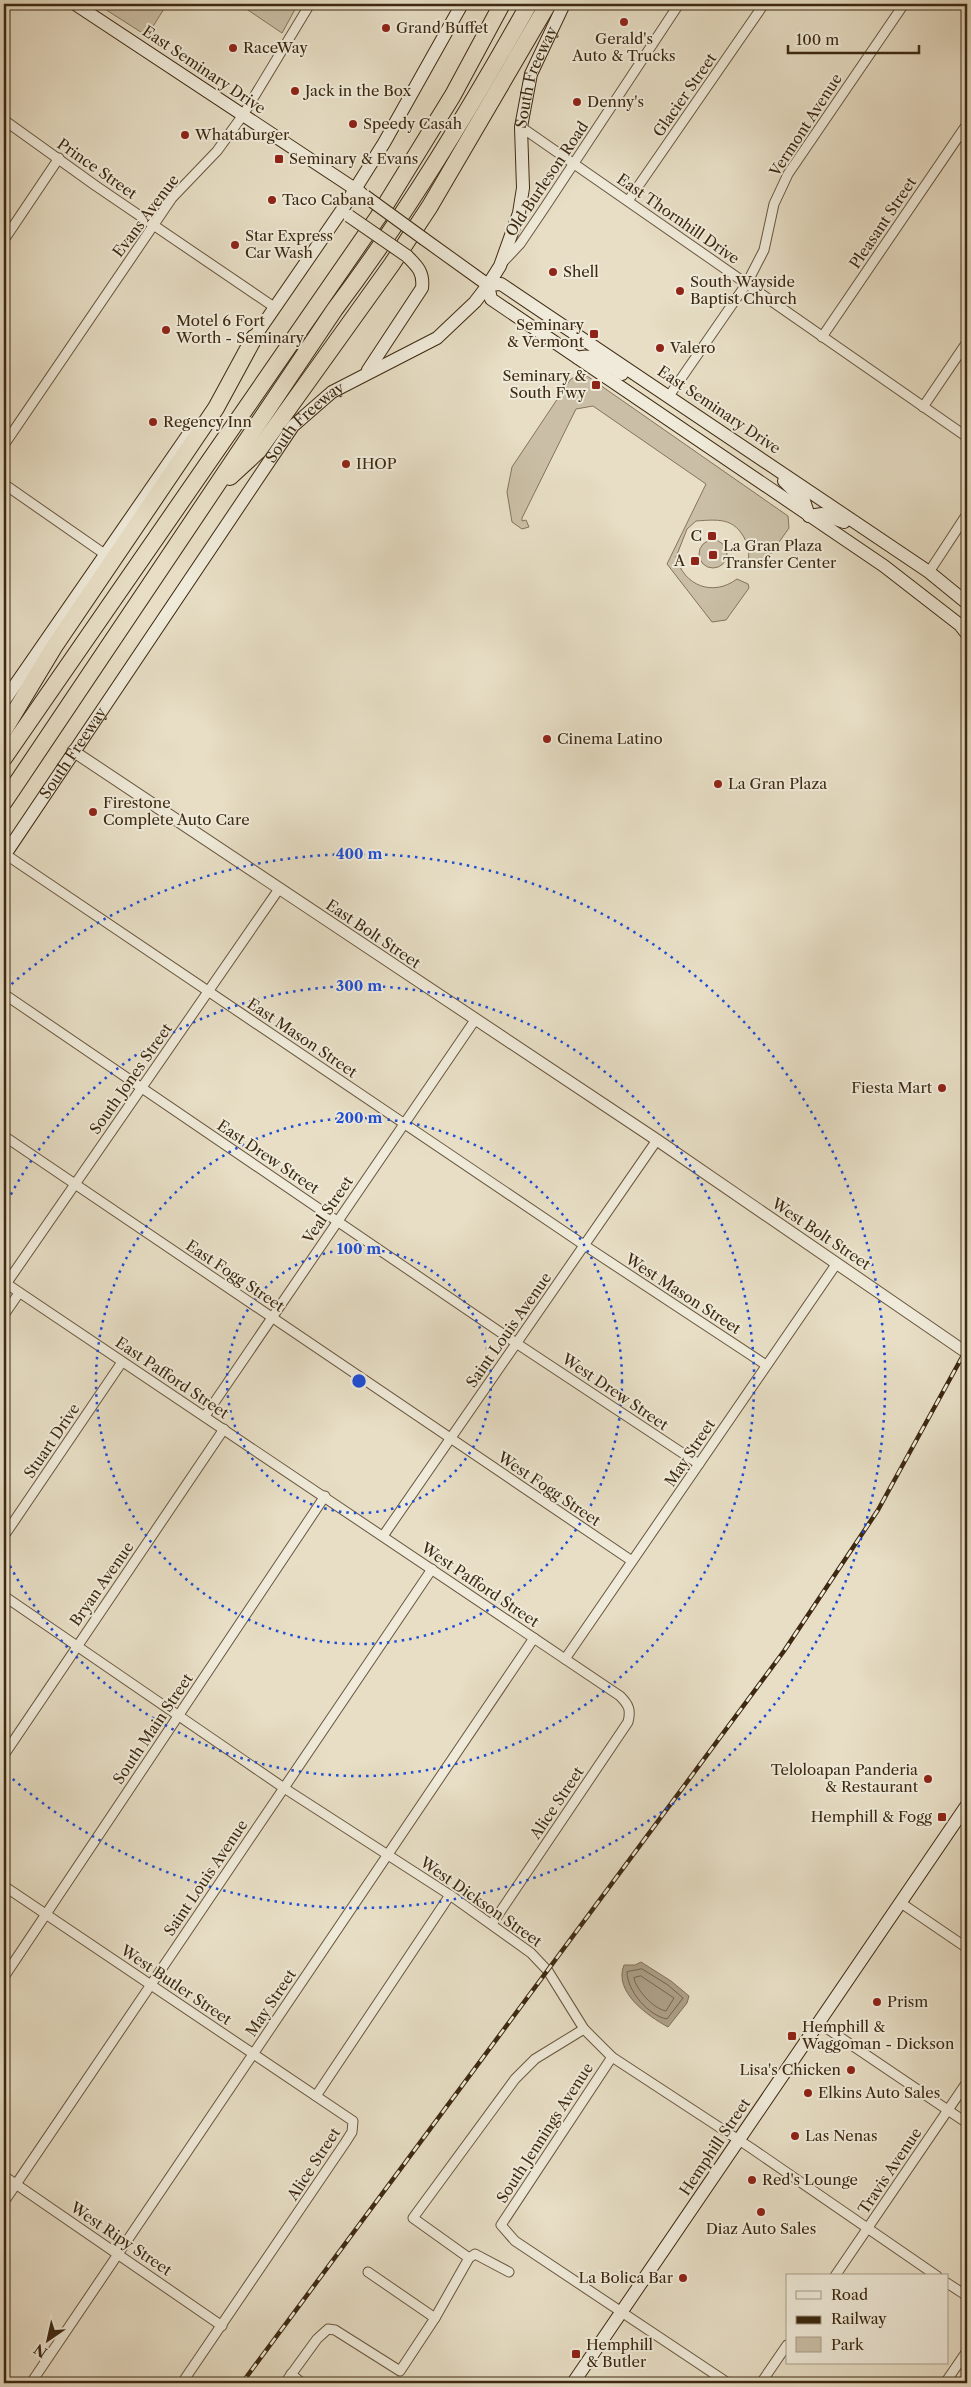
<svg xmlns="http://www.w3.org/2000/svg" width="971" height="2387" font-family="'Libre Caslon Text',serif">
<style>
.green{fill:#cabfa6;stroke:#84745c}
.water{fill:#ada088;stroke:#807058}
.lines{fill:none;stroke-linecap:round;stroke-linejoin:round}
.shore{stroke:#75644c;stroke-width:1}
.minor-casing{stroke:#68563e;stroke-width:11}
.tertiary-casing{stroke:#68563e;stroke-width:13}
.secondary-casing{stroke:#3d2911;stroke-width:14}
.motorway-casing{stroke:#3d2911;stroke-width:18}
.minor{stroke:#efead9;stroke-width:9}
.tertiary{stroke:#efead9;stroke-width:11}
.secondary{stroke:#efead9;stroke-width:12}
.motorway{stroke:#e7dec5;stroke-width:16}
.rail-casing{stroke:#3d2911;stroke-width:4.5}
.rail{stroke:#efead9;stroke-width:2.5;stroke-dasharray:8;stroke-linecap:butt}
.secondary-bridge-casing{stroke:#3d2911;stroke-width:14;stroke-linecap:butt}
.secondary-bridge{stroke:#efead9;stroke-width:12}
.ring{fill:none;stroke:#1d4ed8;stroke-width:2.5;stroke-dasharray:2.5 5}
.poi-dot{fill:#8f2418;stroke:#efead9;stroke-width:2}
.labels{text-anchor:middle;stroke-width:4;stroke-linejoin:round;paint-order:stroke}
.poi-label{font-size:15px;fill:#3d2911;stroke:#efead9;text-anchor:start}
.street-label{font-size:15px;fill:#3d2911;stroke:#efead9}
.centre{fill:#1d4ed8;stroke:#efead9;stroke-width:2.5}
.ring-label{font-size:15px;text-anchor:middle;font-weight:bold;fill:#1d4ed8;stroke:#efead9;stroke-width:4;stroke-linejoin:round;paint-order:stroke}
</style>
<rect width="100%" height="100%" fill="#e7dec5"/>
<filter id="stains"><feTurbulence type="fractalNoise" baseFrequency=".004" numOctaves="4"/><feColorMatrix values="0 0 0 0 .2 0 0 0 0 .09 0 0 0 0 .02 0 0 0 .5 -.17"/></filter>
<radialGradient id="worn" r=".72"><stop offset=".6" stop-color="#630" stop-opacity="0"/><stop offset="1" stop-color="#630" stop-opacity=".3"/></radialGradient>
<g class="green">
<path d="M97,4H167L147,36Z"/>
<path d="M239,4H298L282,33Z"/>
<path d="M577,375L587,376L788,516L789,528L760,569L750,565C747,559 750,553 748,546C737,518 722,519 696,521L687,529L676,557C684,586 713,597 737,579L748,584L749,588L726,620L712,622L667,564L706,484L593,406L576,409L522,518V521L526,520L529,527L522,529L512,522L507,492L512,467L570,380Z"/>
<circle cx="713" cy="554" r="14"/>
</g>
<path class="water" d="M641,1962L671,1981L689,1996L687,2003L668,2027C648,2016 613,1992 624,1965H635Z"/>
<g class="lines">
<g class="shore">
<path d="M642,1969L668,1985L683,1998L667,2019C649,2016 627,1991 627,1972Z"/>
<path d="M641,1976L674,1998L666,2011C654,2009 636,1990 634,1978Z"/>
</g>
<defs>
<g id="minor">
<path d="M4,120L96,186L274,307"/>
<path d="M521,127L967,437"/>
<path d="M628,201L764,4"/>
<path d="M4,240L59,158"/>
<path d="M503,262L520,244L545,207L679,4"/>
<path d="M822,337L967,124"/>
<path d="M669,396L747,283L764,250L774,204L788,174L904,4"/>
<path d="M923,407L967,342"/>
<path d="M4,445L172,198L217,151L243,115L310,4"/>
<path d="M4,484L106,555"/>
<path d="M929,572L967,514"/>
<path d="M5,854L584,1245L766,1365"/>
<path d="M4,994L516,1343L699,1464"/>
<path d="M4,1136L632,1561"/>
<path d="M4,1282L620,1696C629,1705 631,1710 628,1722L492,1924"/>
<path d="M6,1284L279,889"/>
<path d="M4,1315L19,1293"/>
<path d="M205,1416L475,1020"/>
<path d="M4,1536L122,1362"/>
<path d="M383,1536L657,1140"/>
<path d="M4,1596L284,1788L450,1895L531,1953L548,1971L584,2029L612,2057L751,2148L937,2276"/>
<path d="M565,1659L837,1263"/>
<path d="M4,1755L224,1429"/>
<path d="M4,1886L353,2121L352,2132L345,2143L182,2383"/>
<path d="M901,1903L967,1948"/>
<path d="M4,1977L325,1496"/>
<path d="M819,2023L967,2123"/>
<path d="M612,2057L501,2225L515,2241L728,2383"/>
<path d="M316,2096L450,1895"/>
<path d="M4,2176L222,2326"/>
<path d="M4,2202L432,1569"/>
<path d="M469,2258L413,2218L515,2079L535,2059L584,2029"/>
<path d="M368,2272L435,2318"/>
<path d="M835,2276L967,2082"/>
<path d="M947,2283L967,2296"/>
<path d="M291,2374L302,2383"/>
<path d="M31,2383L534,1638"/>
<path d="M285,2383L317,2339L328,2329L335,2330L400,2371L435,2318L469,2258L475,2254L509,2272"/>
<path d="M761,2383L787,2345"/>
<path d="M945,2383L967,2351"/>
</g>
<path id="tertiary" d="M73,751L657,1140L967,1353"/>
<g id="secondary">
<path d="M75,4L361,193"/>
<path d="M424,239L488,285L501,284L929,572L967,603"/>
<path d="M488,285L491,299L884,566L960,625L967,634"/>
<path d="M249,345L342,210L384,143L462,4"/>
<path d="M578,358C594,352 609,366 622,374"/>
<path d="M368,370L422,288C424,272 417,266 407,256"/>
<path d="M784,481L804,501L809,516"/>
<path d="M809,516L822,514L844,522"/>
<path d="M4,701L190,432"/>
<path id="s1" d="M4,856L293,426L332,392L437,338L475,302L488,285L500,266L519,213L523,188L521,127L531,74L564,4"/>
<path d="M573,2383L967,1805"/>
</g>
<g id="motorway">
<path d="M230,477L258,451L392,264L430,206L548,4"/>
<path d="M4,730L54,647L216,408L254,338"/>
<path d="M4,758L378,217L453,95L502,4"/>
<path d="M4,802L335,309C408,212 470,109 529,4"/>
</g>
</defs>
<use href="#minor" class="minor-casing"/>
<use href="#tertiary" class="tertiary-casing"/>
<use href="#secondary" class="secondary-casing"/>
<use href="#motorway" class="motorway-casing"/>
<use href="#minor" class="minor"/>
<use href="#tertiary" class="tertiary"/>
<use href="#secondary" class="secondary"/>
<use href="#motorway" class="motorway"/>
<defs>
<path id="rail" d="M242,2383L784,1651L878,1510L967,1348"/>
</defs>
<use href="#rail" class="rail-casing"/>
<use href="#rail" class="rail"/>
<defs>
<g id="secondary-bridge">
<path d="M365,196L424,239"/>
<path d="M349,216L407,256"/>
</g>
</defs>
<use href="#secondary-bridge" class="secondary-bridge-casing"/>
<use href="#secondary-bridge" class="secondary-bridge"/>
</g>
<g class="ring">
<circle cx="359" cy="1381" r="132"/>
<circle cx="359" cy="1381" r="263"/>
<path d="M4 1208A395 395 0 1 1 4 1554"/>
<path d="M6 989A527 527 0 1 1 6 1773"/>
</g>
<g class="poi-dot">
<circle cx="624" cy="22" r="5"/>
<circle cx="386" cy="28" r="5"/>
<circle cx="233" cy="48" r="5"/>
<circle cx="295" cy="91" r="5"/>
<circle cx="577" cy="102" r="5"/>
<circle cx="353" cy="124" r="5"/>
<circle cx="185" cy="135" r="5"/>
<rect x="274" y="154" width="10" height="10" rx="2.5"/>
<circle cx="272" cy="200" r="5"/>
<circle cx="235" cy="245" r="5"/>
<circle cx="553" cy="272" r="5"/>
<circle cx="680" cy="291" r="5"/>
<circle cx="166" cy="330" r="5"/>
<rect x="589" y="329" width="10" height="10" rx="2.5"/>
<circle cx="660" cy="348" r="5"/>
<rect x="591" y="380" width="10" height="10" rx="2.5"/>
<circle cx="153" cy="422" r="5"/>
<circle cx="346" cy="464" r="5"/>
<rect x="707" y="531" width="10" height="10" rx="2.5"/>
<rect x="708" y="550" width="10" height="10" rx="2.5"/>
<rect x="690" y="556" width="10" height="10" rx="2.5"/>
<circle cx="547" cy="739" r="5"/>
<circle cx="718" cy="784" r="5"/>
<circle cx="93" cy="812" r="5"/>
<circle cx="942" cy="1088" r="5"/>
<circle cx="928" cy="1779" r="5"/>
<rect x="937" y="1812" width="10" height="10" rx="2.5"/>
<circle cx="877" cy="2002" r="5"/>
<rect x="787" y="2031" width="10" height="10" rx="2.5"/>
<circle cx="851" cy="2070" r="5"/>
<circle cx="808" cy="2093" r="5"/>
<circle cx="795" cy="2136" r="5"/>
<circle cx="752" cy="2180" r="5"/>
<circle cx="761" cy="2212" r="5"/>
<circle cx="683" cy="2278" r="5"/>
<rect x="571" y="2349" width="10" height="10" rx="2.5"/>
</g>
<g class="labels">
<g class="poi-label">
<text x="396" y="33">Grand Buffet</text>
<text x="624" y="44" text-anchor="middle">Gerald's<tspan x="624" dy="17">Auto &amp; Trucks</tspan></text>
<text x="243" y="53">RaceWay</text>
<text x="305" y="96">Jack in the Box</text>
<text x="587" y="107">Denny's</text>
<text x="363" y="129">Speedy Casah</text>
<text x="195" y="140">Whataburger</text>
<text x="289" y="164">Seminary &amp; Evans</text>
<text x="282" y="205">Taco Cabana</text>
<text x="245" y="241">Star Express<tspan x="245" dy="17">Car Wash</tspan></text>
<text x="563" y="277">Shell</text>
<text x="690" y="287">South Wayside<tspan x="690" dy="17">Baptist Church</tspan></text>
<text x="176" y="326">Motel 6 Fort<tspan x="176" dy="17">Worth - Seminary</tspan></text>
<text x="584" y="330" text-anchor="end">Seminary<tspan x="584" dy="17">&amp; Vermont</tspan></text>
<text x="670" y="353">Valero</text>
<text x="586" y="381" text-anchor="end">Seminary &amp;<tspan x="586" dy="17">South Fwy</tspan></text>
<text x="163" y="427">Regency Inn</text>
<text x="356" y="469">IHOP</text>
<text x="702" y="541" text-anchor="end">C</text>
<text x="723" y="551">La Gran Plaza<tspan x="723" dy="17">Transfer Center</tspan></text>
<text x="685" y="566" text-anchor="end">A</text>
<text x="557" y="744">Cinema Latino</text>
<text x="728" y="789">La Gran Plaza</text>
<text x="103" y="808">Firestone<tspan x="103" dy="17">Complete Auto Care</tspan></text>
<text x="932" y="1093" text-anchor="end">Fiesta Mart</text>
<text x="918" y="1775" text-anchor="end">Teloloapan Panderia<tspan x="918" dy="17">&amp; Restaurant</tspan></text>
<text x="932" y="1822" text-anchor="end">Hemphill &amp; Fogg</text>
<text x="887" y="2007">Prism</text>
<text x="802" y="2032">Hemphill &amp;<tspan x="802" dy="17">Waggoman - Dickson</tspan></text>
<text x="841" y="2075" text-anchor="end">Lisa's Chicken</text>
<text x="818" y="2098">Elkins Auto Sales</text>
<text x="805" y="2141">Las Nenas</text>
<text x="762" y="2185">Red's Lounge</text>
<text x="761" y="2234" text-anchor="middle">Diaz Auto Sales</text>
<text x="673" y="2283" text-anchor="end">La Bolica Bar</text>
<text x="586" y="2350">Hemphill<tspan x="586" dy="17">&amp; Butler</tspan></text>
</g>
<g class="street-label">
<text transform="translate(204 70) rotate(34)" y="5">East Seminary Drive</text>
<text dy="5" stroke="none"><textPath href="#s1" startOffset="979">South Freeway</textPath></text>
<text transform="translate(685 95) rotate(-55)" y="5">Glacier Street</text>
<text transform="translate(806 125) rotate(-57)" y="5">Vermont Avenue</text>
<text transform="translate(97 169) rotate(35)" y="5">Prince Street</text>
<text transform="translate(547 179) rotate(-56)" y="5">Old Burleson Road</text>
<text transform="translate(146 216) rotate(-53)" y="5">Evans Avenue</text>
<text transform="translate(678 219) rotate(35)" y="5">East Thornhill Drive</text>
<text transform="translate(883 223) rotate(-56)" y="5">Pleasant Street</text>
<text transform="translate(719 410) rotate(34)" y="5">East Seminary Drive</text>
<text dy="5" stroke="none"><textPath href="#s1" startOffset="529">South Freeway</textPath></text>
<text dy="5" stroke="none"><textPath href="#s1" startOffset="124">South Freeway</textPath></text>
<text transform="translate(373 934) rotate(34)" y="5">East Bolt Street</text>
<text transform="translate(302 1038) rotate(34)" y="5">East Mason Street</text>
<text transform="translate(131 1079) rotate(-55)" y="5">South Jones Street</text>
<text transform="translate(268 1157) rotate(34)" y="5">East Drew Street</text>
<text transform="translate(328 1210) rotate(-56)" y="5">Veal Street</text>
<text transform="translate(821 1234) rotate(34)" y="5">West Bolt Street</text>
<text transform="translate(235 1276) rotate(34)" y="5">East Fogg Street</text>
<text transform="translate(683 1294) rotate(33)" y="5">West Mason Street</text>
<text transform="translate(509 1330) rotate(-55)" y="5">Saint Louis Avenue</text>
<text transform="translate(172 1378) rotate(34)" y="5">East Pafford Street</text>
<text transform="translate(615 1392) rotate(34)" y="5">West Drew Street</text>
<text transform="translate(52 1441) rotate(-56)" y="5">Stuart Drive</text>
<text transform="translate(690 1453) rotate(-56)" y="5">May Street</text>
<text transform="translate(549 1489) rotate(34)" y="5">West Fogg Street</text>
<text transform="translate(102 1584) rotate(-55)" y="5">Bryan Avenue</text>
<text transform="translate(480 1585) rotate(34)" y="5">West Pafford Street</text>
<text transform="translate(153 1729) rotate(-56)" y="5">South Main Street</text>
<text transform="translate(557 1803) rotate(-56)" y="5">Alice Street</text>
<text transform="translate(206 1878) rotate(-56)" y="5">Saint Louis Avenue</text>
<text transform="translate(481 1902) rotate(35)" y="5">West Dickson Street</text>
<text transform="translate(176 1985) rotate(34)" y="5">West Butler Street</text>
<text transform="translate(271 2003) rotate(-56)" y="5">May Street</text>
<text transform="translate(545 2133) rotate(-57)" y="5">South Jennings Avenue</text>
<text transform="translate(715 2147) rotate(-56)" y="5">Hemphill Street</text>
<text transform="translate(314 2164) rotate(-57)" y="5">Alice Street</text>
<text transform="translate(890 2171) rotate(-56)" y="5">Travis Avenue</text>
<text transform="translate(121 2239) rotate(34)" y="5">West Ripy Street</text>
</g>
</g>
<circle cx="359" cy="1381" r="8" class="centre"/>
<g class="ring-label">
<text x="359" y="859">400 m</text>
<text x="359" y="991">300 m</text>
<text x="359" y="1123">200 m</text>
<text x="359" y="1254">100 m</text>
</g>
<rect width="971" height="2387" fill="none" stroke="#e7dec5" stroke-width="20"/>
<rect x="5" y="5" width="961" height="2377" fill="none" stroke="#3d2911" stroke-width="2.5"/>
<rect x="10" y="10" width="951" height="2367" fill="none" stroke="#3d2911"/>
<rect x="786" y="2274" width="162" height="90" fill="#efead9" stroke="#a89d89"/>
<rect x="796" y="2291" width="25" height="8" fill="#efead9" stroke="#a89d89"/>
<text x="831" y="2300" font-size="15" fill="#3d2911">Road</text>
<rect x="796" y="2316" width="25" height="8" fill="#3d2911" stroke="#a89d89"/>
<text x="831" y="2324" font-size="15" fill="#3d2911">Railway</text>
<rect x="796" y="2337" width="25" height="15" fill="#cabfa6" stroke="#a89d89"/>
<text x="831" y="2350" font-size="15" fill="#3d2911">Park</text>
<g transform="translate(48 2340) rotate(214)" stroke="#efead9" stroke-width="4" paint-order="stroke">
<path d="M0-4L9 19L0 12L-9 19Z" fill="#3d2911"/>
<text y="-8" font-size="14" font-weight="bold" text-anchor="middle" fill="#3d2911">N</text>
</g>
<path d="M788 45v8h131v-8" fill="none" stroke="#3d2911" stroke-width="2.5"/>
<text x="796" y="45" font-size="15" fill="#3d2911" stroke="#efead9" stroke-width="4" paint-order="stroke">100 m</text>
<rect width="100%" height="100%" filter="url(#stains)"/>
<rect width="100%" height="100%" fill="url(#worn)"/>
</svg>
